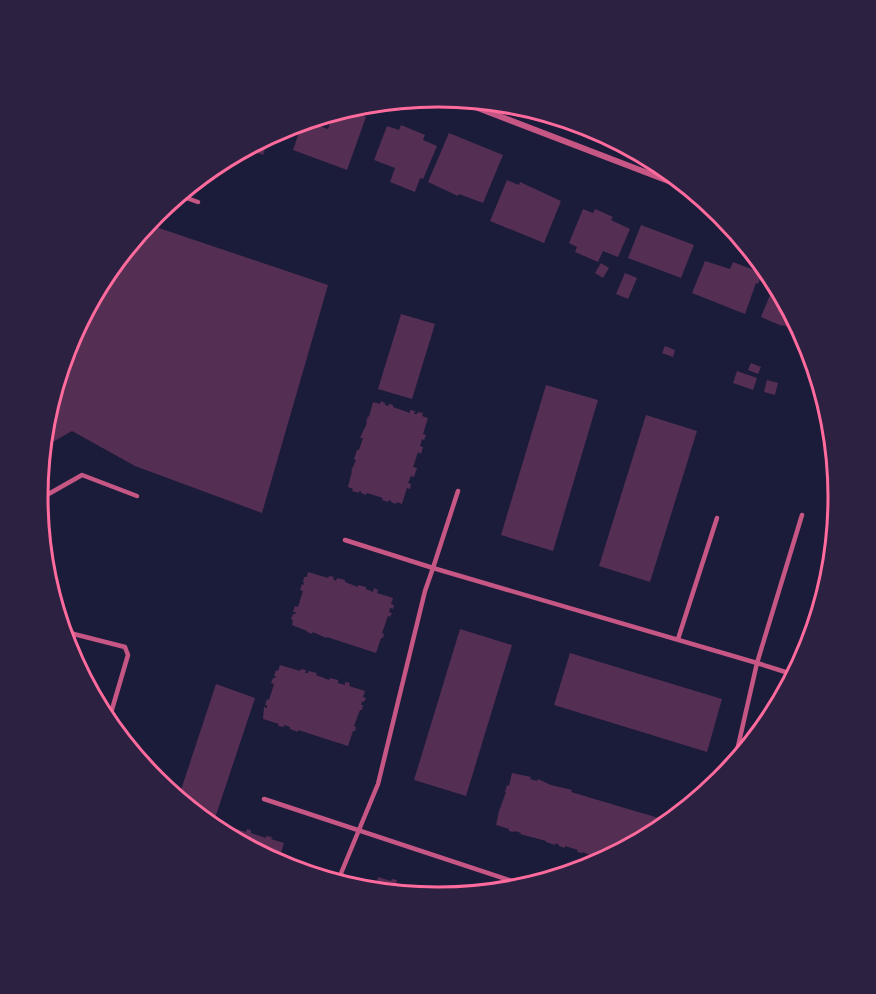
<svg xmlns="http://www.w3.org/2000/svg" width="876" height="994" font-family="'Libre Baskerville',serif">
<style>
.building{fill:#542f53}
.lines{fill:none;stroke-linecap:round;stroke-linejoin:round}
.service{stroke:#c65784;stroke-width:4.5}
.minor{stroke:#c65784;stroke-width:6}
.rim{fill:none;stroke:#ff6b9d;stroke-width:3}
</style>
<rect width="100%" height="100%" fill="#1b1b3a"/>
<g class="building">
<path d="M344,109L366,117L347,170L293,150L303,121L328,129L334,112Z"/>
<path d="M401,125L425,135L423,140L437,146L423,179L420,178L415,192L390,182L395,168L374,160L387,126L399,130Z"/>
<path d="M449,133L503,155L483,203L459,194L458,196L428,182Z"/>
<path d="M270,135L263,155L245,148Z"/>
<path d="M507,180L519,185L520,182L561,201L544,243L490,221Z"/>
<path d="M583,209L593,213L595,209L613,217L611,220L630,229L618,257L603,251L598,262L575,252L577,247L569,243Z"/>
<path d="M147,224L328,285L262,513L135,466L72,431L42,448L45,419L68,343L105,274Z"/>
<path d="M641,225L694,245L681,278L628,258Z"/>
<path d="M705,261L730,269L733,262L762,273L758,284L756,283L745,314L692,293Z"/>
<path d="M601,263L609,268L603,278L595,273Z"/>
<path d="M625,273L637,278L628,299L616,294Z"/>
<path d="M775,283L790,309L802,333L783,325L782,326L761,317Z"/>
<path d="M401,314L435,324L412,399L378,389Z"/>
<path d="M665,346L675,350L673,357L662,353Z"/>
<path d="M751,363L761,367L758,374L748,370Z"/>
<path d="M737,371L757,378L753,390L733,383Z"/>
<path d="M767,380L778,383L775,395L764,392Z"/>
<path d="M546,385L598,400L553,551L501,535Z"/>
<path d="M381,401L385,403V405L388,406L389,404L393,405V407L410,413V410L415,411L414,414H417L418,412L423,413L422,416L428,418L423,434L426,435L424,440L422,439L420,446L423,447L421,454L418,452L413,467L417,468L414,477L411,476L408,483L411,484L410,489L407,488L402,504L397,502L396,504L391,502V501L389,500L388,502L382,500L383,498L367,493L366,495L361,493V491H359V493L352,491L353,489L348,487L352,471H351L356,460L354,459L357,450H359L363,438H360L367,423L366,422L368,416L369,417L373,402L380,404Z"/>
<path d="M646,415L697,431L650,582L599,566Z"/>
<path d="M831,559V575L814,630L810,629Z"/>
<path d="M308,572L328,578L329,576L334,577L333,579L336,581L337,578L345,580V582L358,587V585L366,587V589L373,592L374,588L378,590L377,593L393,598L391,604L394,605L393,609L390,608L389,612L392,613L390,617L388,616L382,633L384,634L383,638H381L376,653L327,637L326,638L313,632L312,634L307,632V631L292,625L293,620L291,619L293,614H295L296,612H293L295,606L298,607L303,591L300,590L302,584L304,585V583H303L304,577H307Z"/>
<path d="M460,629L512,645L466,796L414,780Z"/>
<path d="M570,653L722,699L707,752L554,705Z"/>
<path d="M280,665L300,671L301,669L306,670L305,673H308V671L317,673L316,675L329,680L330,678L338,680V683L345,685V682L350,683L349,686L365,691L363,697L366,698L364,702L362,701L361,705H363L362,710H360L354,726L356,727L355,731H353L348,746L298,730V732L290,729V727L284,725V727L278,726L279,724L263,719L264,707L267,708V705H265L267,699L269,700L274,684L271,683L273,678H275L276,676H274L276,670L278,671Z"/>
<path d="M216,684L255,698L212,827L178,799Z"/>
<path d="M512,773L531,777L530,779L537,781L538,779L551,785L572,790L571,792L662,819L659,831L606,859L587,854L583,852V853L577,852L578,850L565,846V848L559,846V845L556,843L555,845L546,842V841L520,834L521,833L515,831L514,832L509,831V829L496,825L499,811L506,792H505L507,785L509,786Z"/>
<path d="M233,828L246,832L247,829L251,830V833L266,838V836L272,837L271,839L284,843L278,864L230,838Z"/>
<path d="M378,877L391,881L392,879L397,880L396,883L430,893L429,897L372,891L373,889H375Z"/>
</g>
<g class="lines">
<g class="service">
<path d="M178,195L198,202"/>
<path d="M38,500L82,475L137,496"/>
<path d="M345,540L433,568L458,491"/>
<path d="M62,631L125,647L128,655L108,723"/>
<path d="M678,639L717,518"/>
<path d="M734,764L757,663L795,675"/>
<path d="M264,799L527,886"/>
<path d="M337,883L378,784L425,591L433,568L757,663L802,515"/>
</g>
<path class="minor" d="M452,98L692,190"/>
</g>
<path d="M0 0H876V994H0ZM48 497a390 390 0 1 1 780 0a390 390 0 1 1-780 0Z" fill="#2d2142" fill-rule="evenodd"/>
<path class="rim" d="M48 497a390 390 0 1 1 780 0a390 390 0 1 1-780 0Z"/>
</svg>
